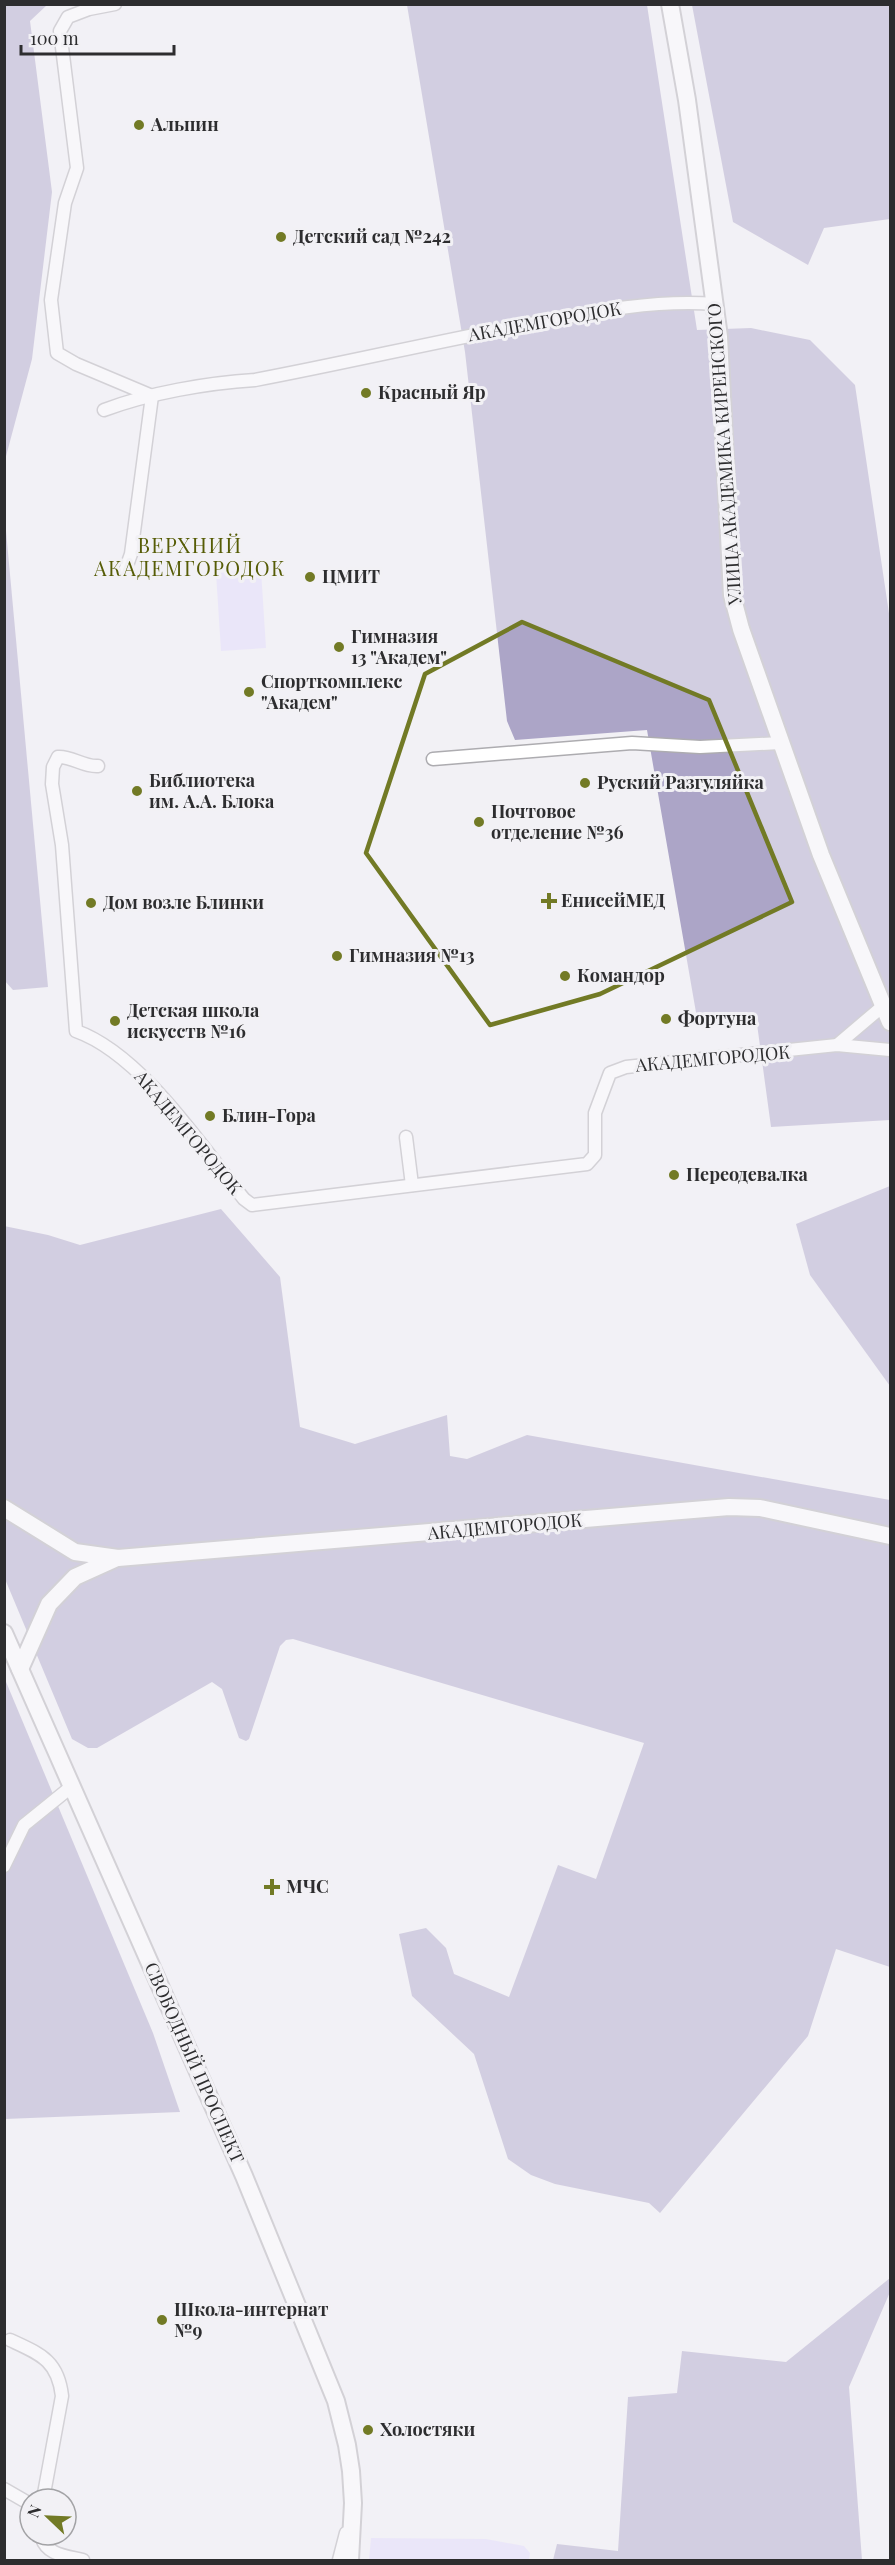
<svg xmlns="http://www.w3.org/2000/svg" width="895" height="2565" font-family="'Playfair Display',serif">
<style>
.green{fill:#e1dafd}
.forest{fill:#aca5c7}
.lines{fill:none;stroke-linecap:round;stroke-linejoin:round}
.street-casing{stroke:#adacb0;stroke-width:15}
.secondary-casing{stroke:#adacb0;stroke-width:20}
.street{stroke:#fff;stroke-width:12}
.secondary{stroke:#fff;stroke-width:16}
.marked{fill:none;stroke:#727a25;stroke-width:4.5;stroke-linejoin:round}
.poi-dot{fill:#727a25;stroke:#f2f1f5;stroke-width:2}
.labels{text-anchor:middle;stroke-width:6;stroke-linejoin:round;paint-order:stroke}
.poi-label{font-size:18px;font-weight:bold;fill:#2d2d2f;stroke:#f2f1f5;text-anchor:start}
.street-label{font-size:18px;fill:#2d2d2f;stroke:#f2f1f5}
.neighbourhood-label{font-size:20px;letter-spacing:1.5px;fill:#565c06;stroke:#f2f1f5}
</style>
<rect width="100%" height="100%" fill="#f2f1f5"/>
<g class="green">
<path d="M261,570L266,648L221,651L216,573Z"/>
<path d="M371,2538L486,2539L524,2546L530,2553L529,2560H369Z"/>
</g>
<g class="forest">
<path d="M5,4L47,5L30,21L52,192L32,359L5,460Z"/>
<path d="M407,5H647L697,330L751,328L810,340L855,385L890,620V1120L771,1127L757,1024H698L647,730L515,740L507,721L465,352Z"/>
<path d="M692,5H890V219L824,228L808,265L733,222Z"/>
<path d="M5,520L48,987L13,990L4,980Z"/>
<path d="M890,1186V1386L810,1275L796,1224Z"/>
<path d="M221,1209L280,1277L300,1427L355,1444L447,1415L450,1456L467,1459L527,1435L890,1500V1967L836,1949L808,2036L660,2213L649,2203L555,2184L531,2175L508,2159L474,2054L412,1996L399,1934L426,1928L446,1948L454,1974L509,1997L558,1865L596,1879L644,1743L293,1639L286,1640L280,1646L249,1739L246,1741L239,1738L222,1689L212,1682L97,1748H88L72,1739L5,1579L4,1226L48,1235L80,1245Z"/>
<path d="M4,1677L153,2033L180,2112L5,2119Z"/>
<path d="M890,2278V2292L849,2387L862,2560H553L557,2544L618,2551L628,2397L677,2393L682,2351L786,2362Z"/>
</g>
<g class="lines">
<defs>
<g id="street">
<path d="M115,4L89,9L68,17L60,31L77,168L65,203L51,300L57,353L76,364L152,396"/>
<path d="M104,410C149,393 207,383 255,380C345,363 434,342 525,325C587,313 652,299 715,304"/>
<path d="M125,571L131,554L152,396"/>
<path d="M433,759L632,743L700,747L780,743"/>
<path d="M98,766C83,767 72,756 58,757L53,767L52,784L62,845L76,1031C141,1054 201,1146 244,1199L252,1205L587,1164L595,1155V1113L610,1073L626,1067L837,1045L890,1050"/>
<path d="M837,1045L883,1006"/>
<path d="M406,1137L412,1185"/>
<path d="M4,1866L24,1825L71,1787"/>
<path d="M10,2340C40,2354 58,2360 62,2396L43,2499"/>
<path d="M4,2489L30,2504"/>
<path d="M41,2535C45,2555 66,2556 83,2560"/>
<path d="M339,2560L346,2533"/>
</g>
<g id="secondary">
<path d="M670,4L687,100L719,337L732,595L741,629L821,855L890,1022"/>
<path d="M4,1508L75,1552L118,1558L729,1507L760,1508L890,1536"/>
<path d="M4,1633L244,2176L336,2401L347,2445L351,2471L353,2503L350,2560"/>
<path d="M20,1669L49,1604L75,1577L117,1558"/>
</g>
</defs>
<use href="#street" class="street-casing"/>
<use href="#secondary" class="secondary-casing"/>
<use href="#street" class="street"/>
<use href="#secondary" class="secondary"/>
</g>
<path d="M0 0H895V2565H0ZM522,622L709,700L792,902L600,994L490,1025L366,853L425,674Z" fill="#f2f1f5" fill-opacity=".55" fill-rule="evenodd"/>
<path class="marked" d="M522,622L709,700L792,902L600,994L490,1025L366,853L425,674Z"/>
<g class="poi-dot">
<circle cx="139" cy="125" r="6"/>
<circle cx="281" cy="237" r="6"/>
<circle cx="366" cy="393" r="6"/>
<circle cx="310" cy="577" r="6"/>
<circle cx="339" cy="647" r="6"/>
<circle cx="249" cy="692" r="6"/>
<circle cx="585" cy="783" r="6"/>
<circle cx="137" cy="791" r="6"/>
<circle cx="479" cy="822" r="6"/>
<path d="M546 892h6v6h6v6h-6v6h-6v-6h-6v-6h6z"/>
<circle cx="91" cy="903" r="6"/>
<circle cx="337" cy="956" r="6"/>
<circle cx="565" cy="976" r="6"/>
<circle cx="666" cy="1019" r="6"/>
<circle cx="115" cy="1021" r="6"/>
<circle cx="210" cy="1116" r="6"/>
<circle cx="674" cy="1175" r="6"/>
<path d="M269 1878h6v6h6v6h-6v6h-6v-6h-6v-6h6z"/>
<circle cx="162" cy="2320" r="6"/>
<circle cx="368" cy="2430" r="6"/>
</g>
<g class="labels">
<g class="poi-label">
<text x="151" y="131">Альпин</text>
<text x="293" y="243">Детский сад №242</text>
<text x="378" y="399">Красный Яр</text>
<text x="322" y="583">ЦМИТ</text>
<text x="351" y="643">Гимназия<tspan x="351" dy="21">13 "Академ"</tspan></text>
<text x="261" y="688">Спорткомплекс<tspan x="261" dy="21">"Академ"</tspan></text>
<text x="149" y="787">Библиотека<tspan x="149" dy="21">им. А.А. Блока</tspan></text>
<text x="597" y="789">Руский Разгуляйка</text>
<text x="491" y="818">Почтовое<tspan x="491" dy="21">отделение №36</tspan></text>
<text x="561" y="907">ЕнисейМЕД</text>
<text x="103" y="909">Дом возле Блинки</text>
<text x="349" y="962">Гимназия №13</text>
<text x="577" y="982">Командор</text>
<text x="127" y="1017">Детская школа<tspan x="127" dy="21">искусств №16</tspan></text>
<text x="678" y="1025">Фортуна</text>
<text x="222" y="1122">Блин-Гора</text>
<text x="686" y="1181">Переодевалка</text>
<text x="286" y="1893">МЧС</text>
<text x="174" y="2316">Школа-интернат<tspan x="174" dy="21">№9</tspan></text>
<text x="380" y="2436">Холостяки</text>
</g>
<g class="street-label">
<text transform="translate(545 322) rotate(-10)" y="6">АКАДЕМГОРОДОК</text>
<text transform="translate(725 454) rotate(-94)" y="6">УЛИЦА АКАДЕМИКА КИРЕНСКОГО</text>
<text transform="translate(713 1059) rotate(-5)" y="6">АКАДЕМГОРОДОК</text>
<text transform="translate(188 1133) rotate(50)" y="6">АКАДЕМГОРОДОК</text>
<text transform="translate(505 1527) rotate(-5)" y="6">АКАДЕМГОРОДОК</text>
<text transform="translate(194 2063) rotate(66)" y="6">СВОБОДНЫЙ ПРОСПЕКТ</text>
</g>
<g class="neighbourhood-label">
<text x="190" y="553">ВЕРХНИЙ<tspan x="190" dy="23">АКАДЕМГОРОДОК</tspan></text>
</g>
</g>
<rect width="895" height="2565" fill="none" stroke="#2d2d2f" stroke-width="12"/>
<g transform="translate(48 2517) rotate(293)"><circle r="28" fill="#f2f1f5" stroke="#a3a3a6" stroke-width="1.5"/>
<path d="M0-4.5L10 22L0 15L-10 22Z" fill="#727a25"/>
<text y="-9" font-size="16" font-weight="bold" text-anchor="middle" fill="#2d2d2f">N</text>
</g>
<path d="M21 45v9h153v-9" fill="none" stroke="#2d2d2f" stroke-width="3"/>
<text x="30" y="45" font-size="18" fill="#2d2d2f" stroke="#f2f1f5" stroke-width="4.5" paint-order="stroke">100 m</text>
</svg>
